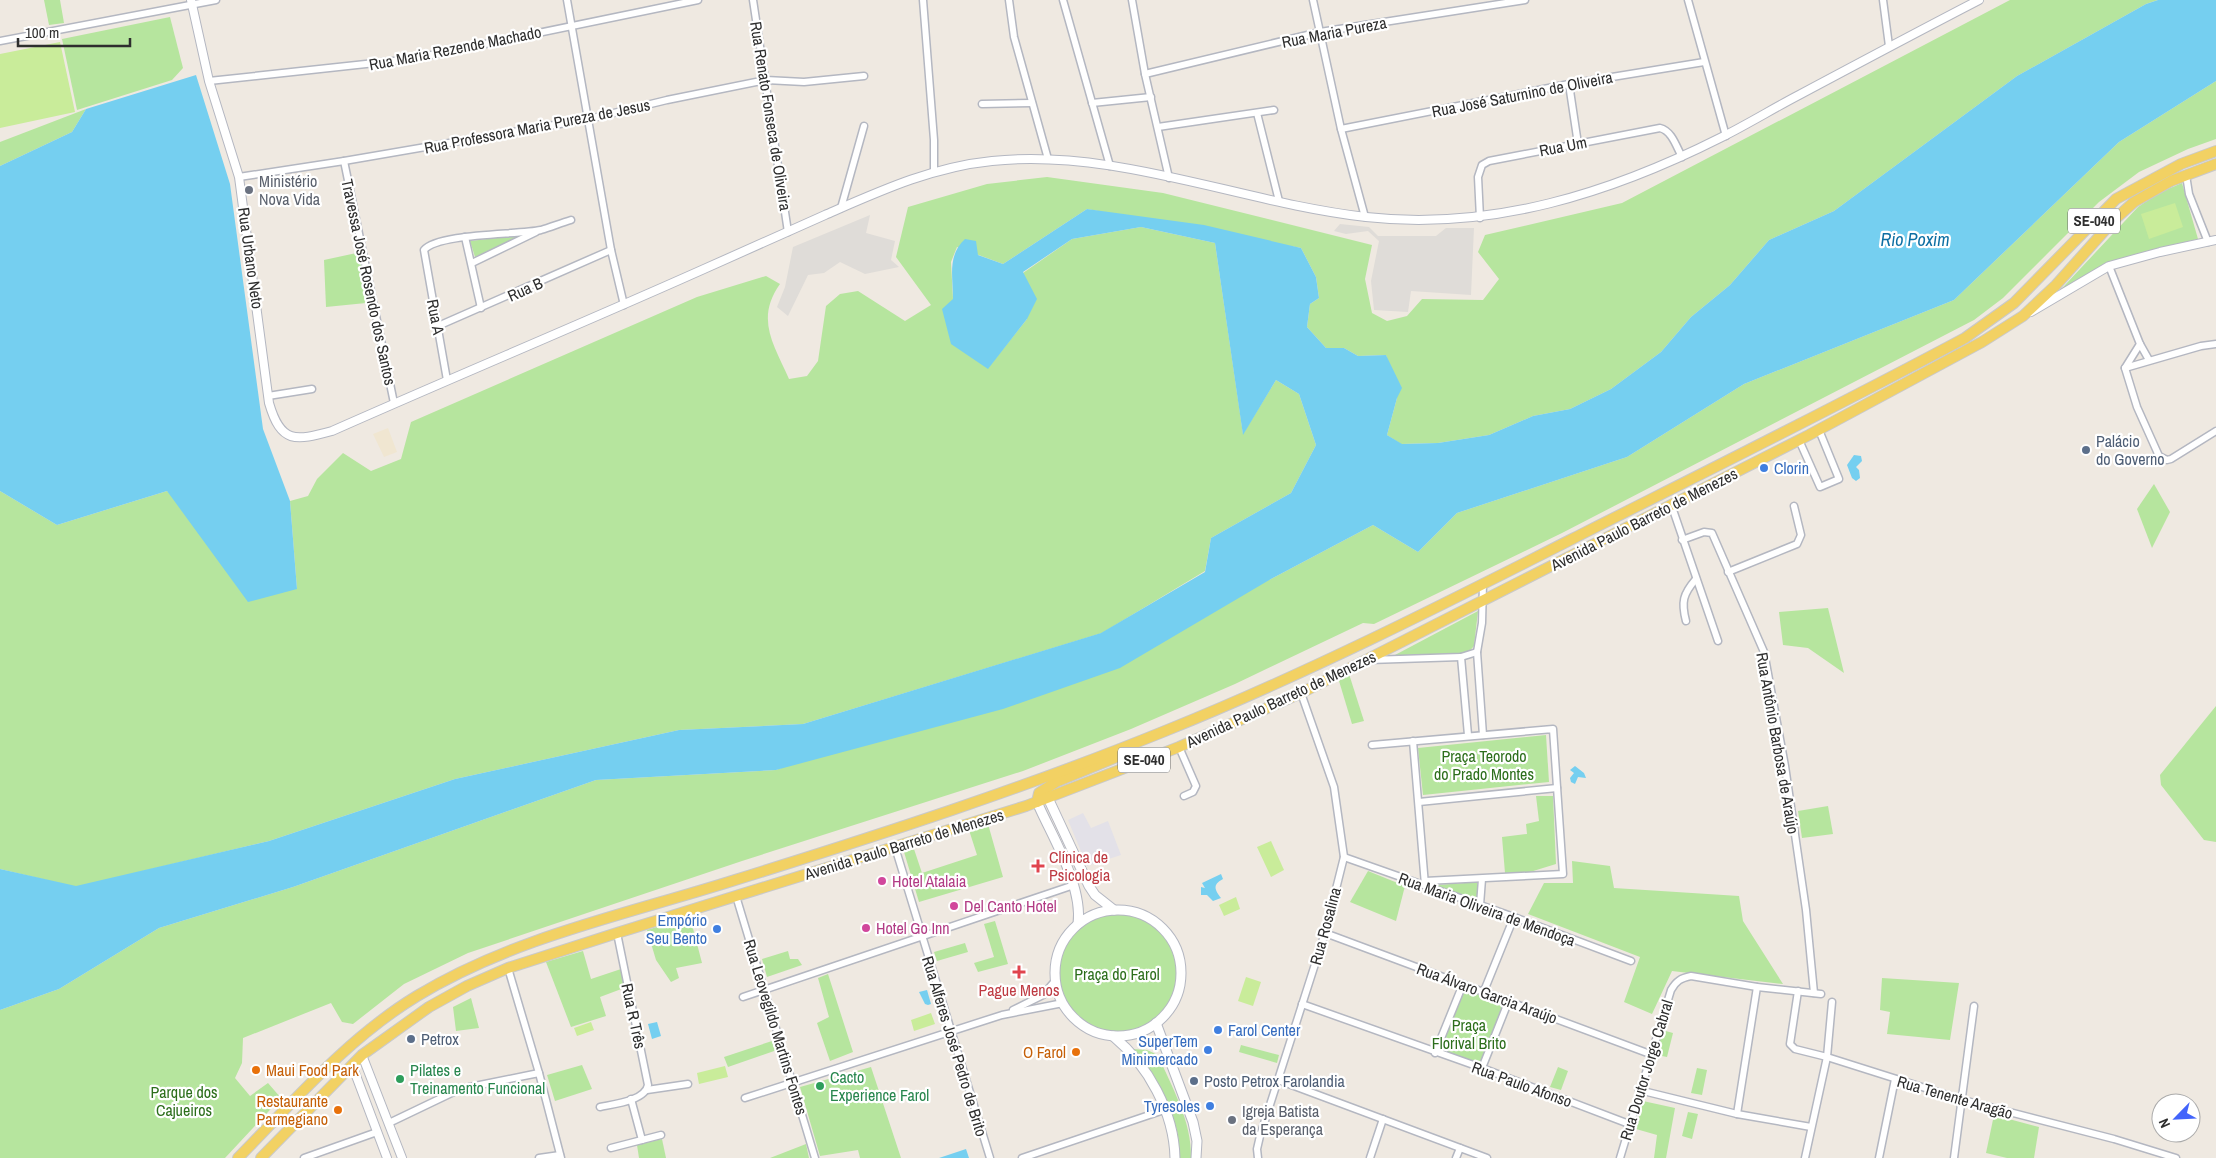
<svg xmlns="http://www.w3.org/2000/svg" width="2216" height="1158" font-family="'Archivo Narrow',sans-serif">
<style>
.industrial{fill:#e3e1e8}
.education{fill:#f0e6d1}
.green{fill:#b6e59e}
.pitch{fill:#c9ec9a}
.plaza{fill:#dfdcd8}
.water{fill:#75cff0}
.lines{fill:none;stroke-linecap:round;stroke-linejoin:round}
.minor-casing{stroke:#b4b7c1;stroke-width:9}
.tertiary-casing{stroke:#b4b7c1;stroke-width:10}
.secondary-casing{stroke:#b4b7c1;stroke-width:11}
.primary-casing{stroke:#c9c9c9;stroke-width:12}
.minor{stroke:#fff;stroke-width:6}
.tertiary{stroke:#fff;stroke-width:8}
.secondary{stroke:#fff;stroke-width:9}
.primary{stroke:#f2d163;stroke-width:10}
.worship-dot{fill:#6b7280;stroke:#fff;stroke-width:2}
.service-dot{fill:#5c6f8a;stroke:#fff;stroke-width:2}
.shop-dot{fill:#3f7fe0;stroke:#fff;stroke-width:2}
.health-dot{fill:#e0444e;stroke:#fff;stroke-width:2}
.hotel-dot{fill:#d1479c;stroke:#fff;stroke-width:2}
.food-dot{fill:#e8710a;stroke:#fff;stroke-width:2}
.leisure-dot{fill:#2e9e5b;stroke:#fff;stroke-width:2}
.labels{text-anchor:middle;stroke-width:4.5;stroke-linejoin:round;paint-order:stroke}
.shield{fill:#fff;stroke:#6d6d6d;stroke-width:1}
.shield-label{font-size:15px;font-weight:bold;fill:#2e2e2e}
.street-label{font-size:16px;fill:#2e2e2e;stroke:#fff}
.worship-label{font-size:16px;fill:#5b616d;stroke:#fff;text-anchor:start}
.service-label{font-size:16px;fill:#4e5e75;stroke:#fff;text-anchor:start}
.shop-label{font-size:16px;fill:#366cbe;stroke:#fff;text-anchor:end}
.park-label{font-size:16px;fill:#2c6e1b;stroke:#fff}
.health-label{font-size:16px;fill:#be3a42;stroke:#fff;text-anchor:start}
.hotel-label{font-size:16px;fill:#b23c85;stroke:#fff;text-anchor:start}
.food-label{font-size:16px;fill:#c56008;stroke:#fff;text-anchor:end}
.leisure-label{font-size:16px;fill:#27864d;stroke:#fff;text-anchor:start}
.water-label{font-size:18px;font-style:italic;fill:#0d6fa3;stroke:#fff}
</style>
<rect width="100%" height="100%" fill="#efe9e1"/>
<path class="industrial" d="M1083,813L1091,828L1108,821L1121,855L1087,866L1068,820Z"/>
<path class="education" d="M388,428L397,452L384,457L373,434Z"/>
<g class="green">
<path d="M44,0H60L64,23L49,25Z"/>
<path d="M2010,0H2158L2146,4L2017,76L1834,211L1769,240L1730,285L1691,317L1661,352L1611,389L1570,409L1533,416L1489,435L1438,443L1401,444L1387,435L1397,398L1386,355L1358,356L1344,348H1326L1307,327L1310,304L1319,298L1316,277L1301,248L1087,209L1003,264L957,247L951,262L953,299L988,368L1027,319L1023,273L1072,239L1141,227L1215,243L1243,434L1276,380L1299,394L1316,445L1291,493L1211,538L1205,571L1102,633L803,724L679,730L455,779L269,841L76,887L0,869V491L57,525L167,491L297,589L290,501L308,496L317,479L343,453L371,471L401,459L411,422L697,297L766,276L780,284C755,319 774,345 789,379L807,376L818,361L826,306L840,294L858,291L905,321L931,305L896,257L908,207L987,184L1047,177L1163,193L1372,245L1365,279L1372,313L1387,321L1407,316L1422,299L1483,300L1499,279L1478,252L1485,235L1622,203Z"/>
<path d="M170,17L183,68L172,80L77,110L62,39Z"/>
<path d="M2216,81V139L2188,149L2139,172L2099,202L2003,298L1974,320L1562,533L1374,624L1363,623L1235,684L1131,729L1023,771L742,861L468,953L404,984L353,1024L342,1022L331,1003L243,1038L242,1063L235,1078L250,1096L268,1083L281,1098L225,1158H0V1010L59,989L159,928L293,887L596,780L776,770L1271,579L1373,525L1418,552L1457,513L1627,457L1744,384L1954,300L2119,142Z"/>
<path d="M86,109L72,132L0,166V142Z"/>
<path d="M2182,183L2198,239L2144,252L2098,271L2051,300L2138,207L2159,193Z"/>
<path d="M522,235L475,257L470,241Z"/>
<path d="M361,252L366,303L326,307L324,260Z"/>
<path d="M2154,484L2170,512L2152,548L2137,509Z"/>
<path d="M1828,608L1844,673L1808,648L1783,645L1779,612Z"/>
<path d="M1478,611L1474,646L1466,655H1395Z"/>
<path d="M1349,674L1364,721L1352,724L1339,681Z"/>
<path d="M2216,706V842L2204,840L2161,785L2160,775Z"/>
<path d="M1546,735L1549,782L1423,795L1418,748Z"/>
<path d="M1536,796H1553L1556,864L1530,872L1505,873L1502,837L1527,834L1526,824L1539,821Z"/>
<path d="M1828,806L1833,834L1802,838L1798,811Z"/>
<path d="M988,824L1003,877L919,902L904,852L914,849L922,873L977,855L969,830Z"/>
<path d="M1572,861L1610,866L1614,888L1739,896L1743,921L1783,984L1672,971L1652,1014L1624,1002L1640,957L1528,914L1544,883H1573Z"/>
<path d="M1368,871L1405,886L1396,921L1350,902Z"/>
<path d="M1477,882L1478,899L1475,901L1436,887L1438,885Z"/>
<circle cx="1118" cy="973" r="63"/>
<path d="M690,917L702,963L676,968L679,978L671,982L656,960L647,930Z"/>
<path d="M995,921L1008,964L978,972L974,963L994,957L984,924Z"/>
<path d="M965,943L968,952L937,961L934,952Z"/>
<path d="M583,951L591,979L621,969L624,988L600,997L606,1016L571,1027L546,962Z"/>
<path d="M788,951L790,959H798L802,965L767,977L762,959Z"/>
<path d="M828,974L853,1052L830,1061L817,1023L829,1017L818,978Z"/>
<path d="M1882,978L1959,983L1950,1040L1887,1034L1890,1012L1880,1010Z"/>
<path d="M1465,987L1504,1001L1480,1066L1439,1051Z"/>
<path d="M471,998L479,1028L456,1031L453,1007Z"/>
<path d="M1662,1030L1673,1033L1667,1057L1657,1055Z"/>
<path d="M775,1040L777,1050L728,1067L724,1057Z"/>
<path d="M1241,1045L1279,1055L1277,1063L1239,1052Z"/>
<path d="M1132,1049L1147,1050L1158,1055C1172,1088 1192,1121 1191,1158H1179C1183,1117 1154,1081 1132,1049Z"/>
<path d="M582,1065L592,1089L555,1101L547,1075Z"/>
<path d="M871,1067L901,1158H860L858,1150L820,1156L800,1087Z"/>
<path d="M1558,1067L1568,1071L1561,1090L1550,1087Z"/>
<path d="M1697,1068L1707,1070L1702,1095L1691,1093Z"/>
<path d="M1643,1101L1675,1108L1666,1158H1654L1657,1135L1636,1129Z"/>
<path d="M1688,1112L1698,1114L1692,1139L1682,1136Z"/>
<path d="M1994,1115L2039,1127L2034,1158H2007L1986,1153Z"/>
<path d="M662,1139L666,1158H639L637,1145Z"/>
<path d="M806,1144L809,1158H770Z"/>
</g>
<g class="pitch">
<path d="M60,42L75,112L0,128V54Z"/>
<path d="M2175,203L2183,227L2149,239L2141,214Z"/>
<path d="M1271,841L1284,870L1271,877L1257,847Z"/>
<path d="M1236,897L1240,909L1224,916L1219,905Z"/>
<path d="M1246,977L1261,982L1253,1006L1238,1001Z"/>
<path d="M931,1013L935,1024L914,1031L911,1020Z"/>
<path d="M591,1022L594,1030L577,1036L574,1028Z"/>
<path d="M725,1066L728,1077L699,1084L697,1073Z"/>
</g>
<g class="plaza">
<path d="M870,215L866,233L895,241L891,260L899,267L865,274L840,262L824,273L808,275L788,316L777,307L785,287L793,247Z"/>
<path d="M1340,224L1369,227L1378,236H1436L1446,228H1474L1471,295L1411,291L1408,312L1374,310L1371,281L1379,241L1368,231L1346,234L1334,231Z"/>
</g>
<g class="water">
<path d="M2158,0H2216V81L2119,142L1954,300L1744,384L1627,457L1457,513L1418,552L1373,525L1271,579L1120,668L1003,709L776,770L596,780L293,887L159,928L59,989L0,1010V869L76,886L269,841L455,779L679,730L803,724L1101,633L1205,572L1211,538L1291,493L1316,445L1299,394L1276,380L1243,435L1215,243L1141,227L1072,239L1023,272L1037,299L1027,319L988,369L951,344L942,309L953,299C953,276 947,256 965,239L976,241L978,255L1003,264L1087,209L1204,225L1301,248L1316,277L1319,298L1310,304L1307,327L1326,348H1344L1358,356L1386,355L1402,388L1397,398L1387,435L1402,444L1438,443L1489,435L1533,416L1570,409L1611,389L1661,352L1691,317L1730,285L1769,240L1834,211L2017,76L2146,4Z"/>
<path d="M196,75L230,184L263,429L290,501L297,589L248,602L167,491L57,525L0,491V166L72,132L86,109Z"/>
<path d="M1854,455L1861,456L1862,461L1856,467L1859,470L1860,478L1856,481L1852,478L1847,465Z"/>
<path d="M1575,766L1584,773L1586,778L1578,777L1575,784L1571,782L1570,778L1574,773L1570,770Z"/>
<path d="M1221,874L1223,879C1211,885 1216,891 1221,898L1213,901L1207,895H1201V887L1205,888L1202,883Z"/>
<path d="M927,990L931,1004L928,1005L925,1004L919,992Z"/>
<path d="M657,1022L661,1036L652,1039L648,1024Z"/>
<path d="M966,1149L969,1158H939Z"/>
</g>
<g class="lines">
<defs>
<g id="minor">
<path d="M567,0L611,250L624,305"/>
<path d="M753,0L788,232"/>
<path d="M923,0L934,140V171"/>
<path d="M1009,0L1014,37L1048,159"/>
<path d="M1063,0L1110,166"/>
<path d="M1132,0L1145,74L1169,178"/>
<path d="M1313,0L1341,129L1365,217"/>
<path d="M1688,0L1726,136"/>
<path d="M1883,0L1889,46"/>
<path d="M0,41L216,0"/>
<path d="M1145,74L1320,32L1525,0"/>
<path d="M209,81L412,59L698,0"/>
<path d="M1569,84L1578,144"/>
<path d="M1092,103L1151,97"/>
<path d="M982,104L1032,103"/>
<path d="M1257,113L1279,201"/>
<path d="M1158,127L1274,110"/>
<path d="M1341,129L1569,84L1704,62"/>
<path d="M344,161L394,403"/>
<path d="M2186,175L2189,194L2208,242"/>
<path d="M239,177L344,161L589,119L667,100L766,80L804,82L864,76"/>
<path d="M841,208L864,126"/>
<path d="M1480,218L1478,177L1482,165L1489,161L1660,128C1672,131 1676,146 1682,157"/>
<path d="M465,237L481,308"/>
<path d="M472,263L536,232"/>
<path d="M2109,266L2140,344L2125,368L2137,407L2159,456L2167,460L2171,459L2216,431"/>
<path d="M438,326L611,250"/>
<path d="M2140,344L2149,360"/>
<path d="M2125,368L2201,346L2216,344"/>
<path d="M447,380L424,250C438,233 517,235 541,230C551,227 561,223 571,220"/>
<path d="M268,396L312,389"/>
<path d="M1799,440L1820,487L1839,479L1819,430"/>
<path d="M1671,504L1718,641"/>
<path d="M1682,540L1704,532L1712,533L1764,652L1785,766L1806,910L1814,993"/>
<path d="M1728,572L1797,544L1801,535L1794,506"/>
<path d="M1686,621C1681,602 1683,594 1696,579"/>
<path d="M1461,657L1468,735"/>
<path d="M1369,660L1461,657L1477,652"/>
<path d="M1483,735L1477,652L1482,623L1483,584"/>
<path d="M1413,741L1425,885"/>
<path d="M1372,745L1553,729L1563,874L1425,881"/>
<path d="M1179,747L1196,786L1193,792L1184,796"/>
<path d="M1419,802L1557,788"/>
<path d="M895,847L990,1158"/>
<path d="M1344,857L1514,917L1631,961"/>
<path d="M736,896L815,1158"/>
<path d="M1480,905L1482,879"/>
<path d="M1325,933L1650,1054"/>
<path d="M508,968L539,1073L561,1158"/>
<path d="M1484,991L1514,917"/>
<path d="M1798,991L1790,1044L1795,1049L1827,1057L1963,1100L2114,1139L2176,1158"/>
<path d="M743,997L1074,885"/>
<path d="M1302,1004L1482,1068L1629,1124"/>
<path d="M1013,1010L1043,995L1055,981"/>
<path d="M1435,1053L1463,984"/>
<path d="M1482,1068L1509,1000"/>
<path d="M1278,1080L1487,1158"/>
<path d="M647,1090L688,1084"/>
<path d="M1639,1090L1737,1114L1811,1127"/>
<path d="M745,1098L1002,1015L1063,1003"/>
<path d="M631,1099L642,1140"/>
<path d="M600,1107C614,1104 645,1101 648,1085L617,933"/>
<path d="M1737,1114L1757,987"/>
<path d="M389,1123L460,1089L539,1073"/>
<path d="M611,1148L661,1135"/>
<path d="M304,1158L377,1132"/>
<path d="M539,1158L560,1155"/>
<path d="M1022,1158L1164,1110"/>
<path d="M1258,1158L1257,1149L1260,1136L1325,933L1344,857L1334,787L1301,693"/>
<path d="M1370,1158L1383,1119"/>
<path d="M1456,1158L1460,1148"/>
<path d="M1620,1158L1671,990C1676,981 1681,978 1691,976L1757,987L1821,994"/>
<path d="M1805,1158L1827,1057L1832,1002"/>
<path d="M1879,1158L1895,1079"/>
<path d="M1954,1158L1974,1006"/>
</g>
<g id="tertiary">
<path d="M191,0L209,81L239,177L269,403C281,444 295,441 332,431C456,376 581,324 704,269C745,251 785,233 825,215C880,191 932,167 992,161C1117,148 1242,203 1366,217C1492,231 1611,193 1722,137C1748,124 1774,108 1799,95C1859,63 1919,31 1979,0"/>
<path d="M2031,312L2109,266L2160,252L2216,240"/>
<path d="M362,1055L402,1158"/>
<path d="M352,1065L387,1158"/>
</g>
<g id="secondary">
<path d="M1048,798L1089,886L1095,895L1114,910"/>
<path d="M1037,802C1052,837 1083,885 1078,924"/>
<circle cx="1118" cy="973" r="63"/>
<path d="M1156,1023L1193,1122L1197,1141L1196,1158"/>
<path d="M1113,1036C1148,1065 1174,1112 1175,1158"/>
</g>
<g id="primary">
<path d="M1037,802L1039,793L1056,782L1129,752"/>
<path d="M238,1158C294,1101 348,1038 417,996C514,937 628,914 735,880C880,835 1025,788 1165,731C1309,673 1448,602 1586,532C1713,468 1840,405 1965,338L2014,303L2116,199L2181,164L2216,151"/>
<path d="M261,1158L362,1055L429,1007L467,986L508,968L617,933L1026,806L1179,747L1301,693L1809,435L1982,342L2023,316L2056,285L2114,220L2134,202L2171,181L2216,164"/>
</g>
</defs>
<use href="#minor" class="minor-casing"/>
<use href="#tertiary" class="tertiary-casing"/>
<use href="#secondary" class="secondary-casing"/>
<use href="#primary" class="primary-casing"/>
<use href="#minor" class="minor"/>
<use href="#tertiary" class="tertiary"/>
<use href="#secondary" class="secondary"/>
<use href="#primary" class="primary"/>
</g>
<g class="worship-dot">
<circle cx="249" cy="190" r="5"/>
<circle cx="1232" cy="1120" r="5"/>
</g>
<g class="service-dot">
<circle cx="2086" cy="450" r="5"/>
<circle cx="411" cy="1039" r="5"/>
<circle cx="1194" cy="1081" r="5"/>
</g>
<g class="shop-dot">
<circle cx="1764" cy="468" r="5"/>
<circle cx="717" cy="929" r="5"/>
<circle cx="1218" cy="1030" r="5"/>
<circle cx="1208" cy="1050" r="5"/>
<circle cx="1210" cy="1106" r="5"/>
</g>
<g class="health-dot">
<path d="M1035.5 858.5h5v5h5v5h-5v5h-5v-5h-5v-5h5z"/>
<path d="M1016.5 964.5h5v5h5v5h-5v5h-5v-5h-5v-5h5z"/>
</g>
<g class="hotel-dot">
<circle cx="882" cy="881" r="5"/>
<circle cx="954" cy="906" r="5"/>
<circle cx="866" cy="928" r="5"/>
</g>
<g class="food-dot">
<circle cx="1076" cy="1052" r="5"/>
<circle cx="256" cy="1070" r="5"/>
<circle cx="338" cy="1110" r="5"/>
</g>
<g class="leisure-dot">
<circle cx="400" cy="1079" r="5"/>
<circle cx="820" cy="1086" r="5"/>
</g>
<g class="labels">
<g class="shield">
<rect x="2068" y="208.5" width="52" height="25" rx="4"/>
<rect x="1118" y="747.5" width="52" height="25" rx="4"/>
</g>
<g class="shield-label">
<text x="2094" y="226">SE-040</text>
<text x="1144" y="765">SE-040</text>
</g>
<g class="street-label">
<text transform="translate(1334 32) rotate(-11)" y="6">Rua Maria Pureza</text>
<text transform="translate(455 48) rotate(-11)" y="6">Rua Maria Rezende Machado</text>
<text transform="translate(1522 94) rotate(-11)" y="6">Rua José Saturnino de Oliveira</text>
<text transform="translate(771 116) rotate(81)" y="6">Rua Renato Fonseca de Oliveira</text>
<text transform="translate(537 126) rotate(-11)" y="6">Rua Professora Maria Pureza de Jesus</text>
<text transform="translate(1563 146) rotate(-11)" y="6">Rua Um</text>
<text transform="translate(251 258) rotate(82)" y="6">Rua Urbano Neto</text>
<text transform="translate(369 282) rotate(78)" y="6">Travessa José Rosendo dos Santos</text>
<text transform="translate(525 289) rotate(-24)" y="6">Rua B</text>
<text transform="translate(436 317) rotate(79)" y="6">Rua A</text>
<text transform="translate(1644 519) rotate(-27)" y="6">Avenida Paulo Barreto de Menezes</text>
<text transform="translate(1281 699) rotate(-25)" y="6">Avenida Paulo Barreto de Menezes</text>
<text transform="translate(1778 743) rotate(80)" y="6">Rua Antônio Barbosa de Araújo</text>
<text transform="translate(904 844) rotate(-17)" y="6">Avenida Paulo Barreto de Menezes</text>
<text transform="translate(1487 909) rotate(20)" y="6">Rua Maria Oliveira de Mendoça</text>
<text transform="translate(1325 926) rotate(-75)" y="6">Rua Rosalina</text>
<text transform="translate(1487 993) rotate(20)" y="6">Rua Álvaro Garcia Araújo</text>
<text transform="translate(634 1016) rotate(78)" y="6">Rua R Três</text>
<text transform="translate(776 1027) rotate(73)" y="6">Rua Leovegildo Martins Fontes</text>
<text transform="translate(955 1046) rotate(73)" y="6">Rua Alferes José Pedro de Brito</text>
<text transform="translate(1646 1070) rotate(-73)" y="6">Rua Doutor Jorge Cabral</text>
<text transform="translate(1522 1084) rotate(20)" y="6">Rua Paulo Afonso</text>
<text transform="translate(1955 1097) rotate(16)" y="6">Rua Tenente Aragão</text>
</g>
<g class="worship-label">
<text x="259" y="187">Ministério<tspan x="259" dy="18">Nova Vida</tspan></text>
<text x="1242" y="1117">Igreja Batista<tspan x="1242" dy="18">da Esperança</tspan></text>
</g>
<g class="service-label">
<text x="2096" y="447">Palácio<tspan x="2096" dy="18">do Governo</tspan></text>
<text x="421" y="1045">Petrox</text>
<text x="1204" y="1087">Posto Petrox Farolandia</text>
</g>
<g class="shop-label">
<text x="1774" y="474" text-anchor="start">Clorin</text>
<text x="707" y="926">Empório<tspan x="707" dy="18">Seu Bento</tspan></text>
<text x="1228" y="1036" text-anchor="start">Farol Center</text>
<text x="1198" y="1047">SuperTem<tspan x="1198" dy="18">Minimercado</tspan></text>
<text x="1200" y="1112">Tyresoles</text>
</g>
<g class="park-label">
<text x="1484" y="762">Praça Teorodo<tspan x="1484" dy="18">do Prado Montes</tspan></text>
<text x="1117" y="980">Praça do Farol</text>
<text x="1469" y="1031">Praça<tspan x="1469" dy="18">Florival Brito</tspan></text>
<text x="184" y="1098">Parque dos<tspan x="184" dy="18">Cajueiros</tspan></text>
</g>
<g class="health-label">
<text x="1049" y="863">Clínica de<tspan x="1049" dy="18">Psicologia</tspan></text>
<text x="1019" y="996" text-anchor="middle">Pague Menos</text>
</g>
<g class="hotel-label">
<text x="892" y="887">Hotel Atalaia</text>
<text x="964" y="912">Del Canto Hotel</text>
<text x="876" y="934">Hotel Go Inn</text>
</g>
<g class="food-label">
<text x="1066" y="1058">O Farol</text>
<text x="266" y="1076" text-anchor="start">Maui Food Park</text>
<text x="328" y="1107">Restaurante<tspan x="328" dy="18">Parmegiano</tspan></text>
</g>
<g class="leisure-label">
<text x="410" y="1076">Pilates e<tspan x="410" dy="18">Treinamento Funcional</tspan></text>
<text x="830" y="1083">Cacto<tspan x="830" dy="18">Experience Farol</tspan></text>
</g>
<g class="water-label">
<text x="1915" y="246">Rio Poxim</text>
</g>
</g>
<g transform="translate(2176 1118) rotate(246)"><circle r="24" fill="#ffffff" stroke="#ababab"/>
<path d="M0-4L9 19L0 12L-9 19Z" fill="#4264fb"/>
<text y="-8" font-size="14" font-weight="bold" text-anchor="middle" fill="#2e2e2e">N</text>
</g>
<path d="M18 38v8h112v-8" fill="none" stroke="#2e2e2e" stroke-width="2.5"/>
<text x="25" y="38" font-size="15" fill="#2e2e2e" stroke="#ffffff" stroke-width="4" paint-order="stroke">100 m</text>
</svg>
